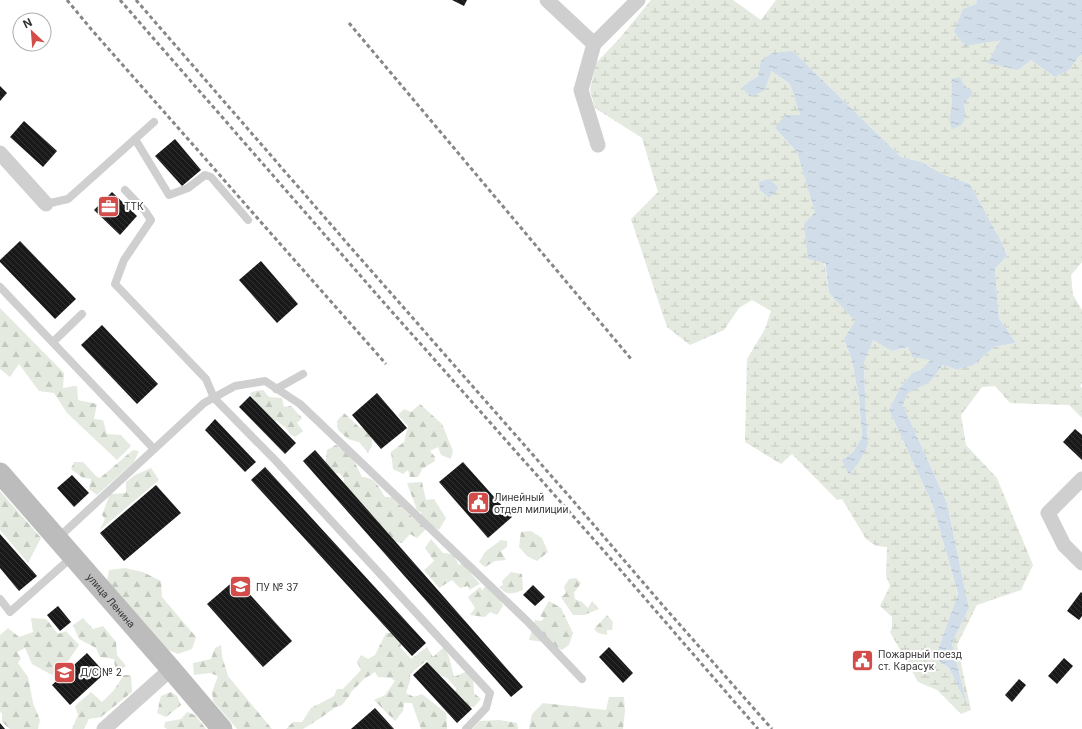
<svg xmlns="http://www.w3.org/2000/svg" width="1082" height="729" font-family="Inter,sans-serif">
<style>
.forest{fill:url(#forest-firs)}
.wetland{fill:url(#wetland-marsh);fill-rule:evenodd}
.water{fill:url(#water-ripples)}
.building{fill:url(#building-back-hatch)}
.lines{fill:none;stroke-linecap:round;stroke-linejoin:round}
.lane{stroke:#cfcfcf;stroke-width:8}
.street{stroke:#cfcfcf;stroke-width:15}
.secondary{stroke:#bcbcbc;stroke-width:21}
.rail{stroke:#878787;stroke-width:3;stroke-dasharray:4 3;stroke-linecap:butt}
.labels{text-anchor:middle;stroke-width:4;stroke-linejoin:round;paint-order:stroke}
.poi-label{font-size:10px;fill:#323232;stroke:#fff;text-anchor:start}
.street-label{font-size:10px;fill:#323232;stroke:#fff}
</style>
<defs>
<pattern id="forest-firs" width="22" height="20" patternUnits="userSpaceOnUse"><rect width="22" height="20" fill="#e4eadf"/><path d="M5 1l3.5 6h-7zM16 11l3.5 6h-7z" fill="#c4c9c0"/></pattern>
<pattern id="wetland-marsh" width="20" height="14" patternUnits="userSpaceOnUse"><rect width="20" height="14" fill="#e4eadf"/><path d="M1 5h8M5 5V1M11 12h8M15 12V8" fill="none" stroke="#c4c9c0"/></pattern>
<pattern id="water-ripples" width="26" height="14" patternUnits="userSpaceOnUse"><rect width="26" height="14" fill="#d1deea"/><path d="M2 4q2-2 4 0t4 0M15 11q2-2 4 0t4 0" fill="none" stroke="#b4bfc9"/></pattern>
<pattern id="building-back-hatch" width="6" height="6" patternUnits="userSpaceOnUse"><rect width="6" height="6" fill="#191919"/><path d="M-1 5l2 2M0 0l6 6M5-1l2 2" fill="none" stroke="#323232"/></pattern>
</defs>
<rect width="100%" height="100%" fill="#fff"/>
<g class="forest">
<path d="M0,308L64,373L63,388L77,386L78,400L97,404L94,419L103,420L107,434L121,435L131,446L117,460L67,413L54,393L39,391L19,364L10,377L0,369Z"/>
<path d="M263,390L269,397L282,398L284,407L291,406L302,418L297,423L303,431L295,437L290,434L286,428L277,421L272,423L254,403L250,393L256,391Z"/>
<path d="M420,404L442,424L453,451L451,459L441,455L438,447L430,451L435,457V461L422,469L418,477H410L408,470L403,474L393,469L391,452L404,442L408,426L398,415L404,409L411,412Z"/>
<path d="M344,413L359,427L368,429L372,433V446L368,453L359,442L348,439L338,430L337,421Z"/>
<path d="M336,445L352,457L362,477C376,478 378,486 385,497H392L415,520L422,513L417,510L407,483L422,482L426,500L434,499L446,518L439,530L430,525L417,538L410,534L402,543L388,540L344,489V478L339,473L329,474L325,466L327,450Z"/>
<path d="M133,450L139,451L134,462L97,495L89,489L91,479L83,478L71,469L74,462H83L96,476L100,478Z"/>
<path d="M151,468L159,480L100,530L105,519L102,515L110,494L126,493V482L135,475Z"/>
<path d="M0,491L41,538L28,563L0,530Z"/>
<path d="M531,531L542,538L548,552L537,561L527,556L519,547L521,532Z"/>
<path d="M431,539L443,553L453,554L459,565L464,562L472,575L480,584L469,590L468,586L460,588L452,580L439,588L424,570L434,561L425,548Z"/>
<path d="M501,540L507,541V547L501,551L506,560L495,561L485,567L479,562L485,552Z"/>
<path d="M125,568L143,572L161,581L162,597L196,637L192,649L178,654L166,649L107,581L109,570Z"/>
<path d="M511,572L522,574L523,590C512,594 508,596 499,587L503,585L502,581Z"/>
<path d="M576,578L581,583L574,593L575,599L582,602L588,608L592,601L599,609L584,615H573L561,597L566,593L564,587L569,579Z"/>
<path d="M493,586L503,606L497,615L490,612L485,617L470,615L475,608L468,597L480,587L483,591L484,587Z"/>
<path d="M549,601L561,608L573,633L569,645L562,650L544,642L529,640L535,620L541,621L544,618L540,616Z"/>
<path d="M607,615L613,622L612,630H607V635L598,633L594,629Z"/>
<path d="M31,618L46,619L58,634L66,631L79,645L69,660L52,675L32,664L25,648L17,652L21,658L18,663L28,677L33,703L40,720L38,729H10L2,722V713L0,712V635L8,628L19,637L33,632Z"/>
<path d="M83,618L93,629L103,626L116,642L117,655L126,666L119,671L115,667L114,659L100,657L96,648L79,639L73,625Z"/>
<path d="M386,633H397L404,641L400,647L411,659L427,647L433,657L444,647L449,657L454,677L465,672L473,677L474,693L481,699L474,707H466L455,696L456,688L447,678L432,672L427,660L410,674V681L406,693L414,697L422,694L446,713L447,729H421L412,703H404L403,711L395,721L374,700L385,695L395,681L391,678L378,677L375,672L364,679L351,692L350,695L342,705L336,707L319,719L303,729H286L293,722H302L311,708L334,696L337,689H343L361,670L357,662L361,655L368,659L375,655Z"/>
<path d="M221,645L222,656L228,676L272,729H237L213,701L212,692L218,676L210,673L194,675L193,663L211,659L215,648Z"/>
<path d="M124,675H131L132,692L101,717L89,719L84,729H72L78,715L75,706L91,692L102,702L114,690Z"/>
<path d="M171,692L177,696L181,705L166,717L157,713L161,696Z"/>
<path d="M609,697H624L625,711L623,729H529L532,714L543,703L606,710Z"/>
<path d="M187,712L195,715L206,729H167L164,727L165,722L181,719Z"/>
<path d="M499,720L517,723L518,729H472L480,721Z"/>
</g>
<path class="wetland" d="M651,0H733L761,20L776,0H977L976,4L1000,40L989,63L1031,60L1069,70L1080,55H1082V262L1071,275L1073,295L1082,310V383L1080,386L1082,388V418L1069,405L1010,403L995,386L982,387L961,415L966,445L997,478L1033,565L1021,590L977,605L957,645L971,710L961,714L937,690L918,682L890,632L892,628V617L880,606L890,586L886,576L887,547L876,546L866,539L842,499L837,500L792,454L781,464L745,442L747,359L765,329L771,311L752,300L739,308L724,330L690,345L667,327L631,219L658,192L642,138L595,108L590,90L596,63L619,39ZM793,51L901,157L922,162L942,174L970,184L1003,245L1007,256L995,269L999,318L1016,343L994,347L974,365L957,370L943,365L930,382L908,392L903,405L947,503L969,608L952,643L966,702L949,668L935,658L958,595L933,506L889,410L899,389L912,373L922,369L930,360L909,347L892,351L873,339L864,363L865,394L868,444L842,460L853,452L862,437L859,399L852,361L844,339L856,321L829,293L816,212L797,152L775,128L800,115L790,84L771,71L742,87L758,76ZM972,93L964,104L966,114L949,120L952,113L953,100Z"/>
<g class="water">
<path d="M977,0H1082V55H1080L1069,70L1055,77L1031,60L1018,70L988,63L1000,40L965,46L954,32L963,9L976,4Z"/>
<path d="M793,51L901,157L922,162L942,174L970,184L1003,245L1007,256L995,269L999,318L1016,343L994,347L974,365L957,370L943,365L930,382L908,393L903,405L947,503L969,608L952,643L967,705L949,668L935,658L958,594L933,506L889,410L899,389L912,373L922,369L930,360L912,357L908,347L892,351L873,340L864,363L865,394L868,444L859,462L849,475L842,460L853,452L862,437L859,399L852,361L844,339L855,321L829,293L825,263L808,259L804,224L815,212L797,152L775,128L785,115H800L790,84L771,71L765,90L750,97L742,87L758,76L761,61L772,53Z"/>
<path d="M960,77L965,87L970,89L973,93L964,104L966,114L962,125L952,129L949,120C954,106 951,94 952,79Z"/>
<path d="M769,179L777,186L778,189L769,198L760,190L759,182Z"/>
</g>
<g class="building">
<path d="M452,0H467L464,6Z"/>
<path d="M0,86L7,93L0,101Z"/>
<path d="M24,121L57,151L43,167L10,137Z"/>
<path d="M175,139L201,170L182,186L155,156Z"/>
<path d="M112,192L137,216L120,235L94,210Z"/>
<path d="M20,241L76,299L55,319L0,262V260Z"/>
<path d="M261,261L298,304L277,323L239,280Z"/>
<path d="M102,325L158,384L137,404L81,345Z"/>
<path d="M377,393L407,428L381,449L352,415Z"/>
<path d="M250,396L296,443L285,454L239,407Z"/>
<path d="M215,419L256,462L245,472L205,430Z"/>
<path d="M1075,429L1082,435V460L1063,442Z"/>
<path d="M315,450L523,687L511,697L303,461Z"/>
<path d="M463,462L512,517L488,538L439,482Z"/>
<path d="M265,467L426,643L412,656L251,480Z"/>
<path d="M72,475L89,493L74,507L57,488Z"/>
<path d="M156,485L181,513L124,561L100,533Z"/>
<path d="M0,534L37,576L19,591L0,568Z"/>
<path d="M236,579L292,641L263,667L207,604Z"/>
<path d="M533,585L545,597L535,606L523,595Z"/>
<path d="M1081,592L1082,593V616L1079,620L1067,611Z"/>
<path d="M58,606L71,622L60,631L47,615Z"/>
<path d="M609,647L633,673L623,683L599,657Z"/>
<path d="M87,653L105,673L70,705L52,685Z"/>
<path d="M1064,658L1073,666L1057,684L1048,676Z"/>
<path d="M427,662L472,709L457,723L413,675Z"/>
<path d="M1019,679L1026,685L1012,702L1005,695Z"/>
<path d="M375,708L394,729H351Z"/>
<path d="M0,723L5,729H0Z"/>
</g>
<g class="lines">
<g class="lane">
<path d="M135,139L154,122"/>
<path d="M125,190L145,211L151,220L124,260L115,284L206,379L214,398L276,461L490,693L486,708L466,729"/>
<path d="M46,204L68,199L135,139L169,195L188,188L205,175L211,177L248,220"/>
<path d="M0,287L154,449"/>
<path d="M53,342L82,314"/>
<path d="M276,389L303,374"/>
<path d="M58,538L204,403L235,386L265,381L300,404L527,621L582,679"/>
<path d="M0,599L10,612L72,557"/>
</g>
<g class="street">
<path d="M547,0L594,44"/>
<path d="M598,145L581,90L594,44L638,0"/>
<path d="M0,153L46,204"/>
<path d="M1082,479L1048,513L1064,545L1082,563"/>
<path d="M104,729L171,669"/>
</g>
<path class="secondary" id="s1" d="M0,473L171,669L222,729"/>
<g class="rail">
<path d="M67,0L91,29L386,364"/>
<path d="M120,0L379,297L604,551L758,729"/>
<path d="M136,0L353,250L569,496L665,608L772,729"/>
<path d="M349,23L632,360"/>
</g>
</g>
<defs>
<symbol id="office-square" viewBox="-11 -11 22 22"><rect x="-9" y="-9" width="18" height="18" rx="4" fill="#d44c49" stroke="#fff"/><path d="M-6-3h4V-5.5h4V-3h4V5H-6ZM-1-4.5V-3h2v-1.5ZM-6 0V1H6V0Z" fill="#fff"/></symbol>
<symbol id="civic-square" viewBox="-11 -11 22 22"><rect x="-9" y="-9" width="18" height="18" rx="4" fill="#d44c49" stroke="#fff"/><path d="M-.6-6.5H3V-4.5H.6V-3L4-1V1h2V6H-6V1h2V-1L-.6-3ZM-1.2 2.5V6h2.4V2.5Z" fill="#fff"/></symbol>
<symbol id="university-square" viewBox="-11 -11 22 22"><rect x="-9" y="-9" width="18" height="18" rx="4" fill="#d44c49" stroke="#fff"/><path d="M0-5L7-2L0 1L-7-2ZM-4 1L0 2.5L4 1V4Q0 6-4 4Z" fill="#fff"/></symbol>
<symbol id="school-square" viewBox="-11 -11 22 22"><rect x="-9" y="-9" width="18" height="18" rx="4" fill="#d44c49" stroke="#fff"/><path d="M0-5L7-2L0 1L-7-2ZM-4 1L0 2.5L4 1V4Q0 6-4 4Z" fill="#fff"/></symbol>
</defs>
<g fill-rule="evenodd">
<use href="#office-square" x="96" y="194" width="25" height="25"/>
<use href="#civic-square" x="466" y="490" width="25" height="25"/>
<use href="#university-square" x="228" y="574" width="25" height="25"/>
<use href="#civic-square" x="850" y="648" width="25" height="25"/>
<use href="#school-square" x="52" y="660" width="25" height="25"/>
</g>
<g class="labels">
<g class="poi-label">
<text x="124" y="210">ТТК</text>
<text x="494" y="501">Линейный<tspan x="494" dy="12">отдел милиции</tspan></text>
<text x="256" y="591">ПУ № 37</text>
<text x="878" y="658">Пожарный поезд<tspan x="878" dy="12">ст. Карасук</tspan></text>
<text x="80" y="676">Д/С № 2</text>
</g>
<g class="street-label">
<text dy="4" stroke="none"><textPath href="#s1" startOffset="169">улица Ленина</textPath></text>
</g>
</g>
<g transform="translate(32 32) rotate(334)"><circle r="19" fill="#ffffff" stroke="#adadad"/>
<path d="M0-3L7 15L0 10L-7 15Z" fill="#d44c49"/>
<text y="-6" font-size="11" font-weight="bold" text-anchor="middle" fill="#323232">N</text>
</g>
</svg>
